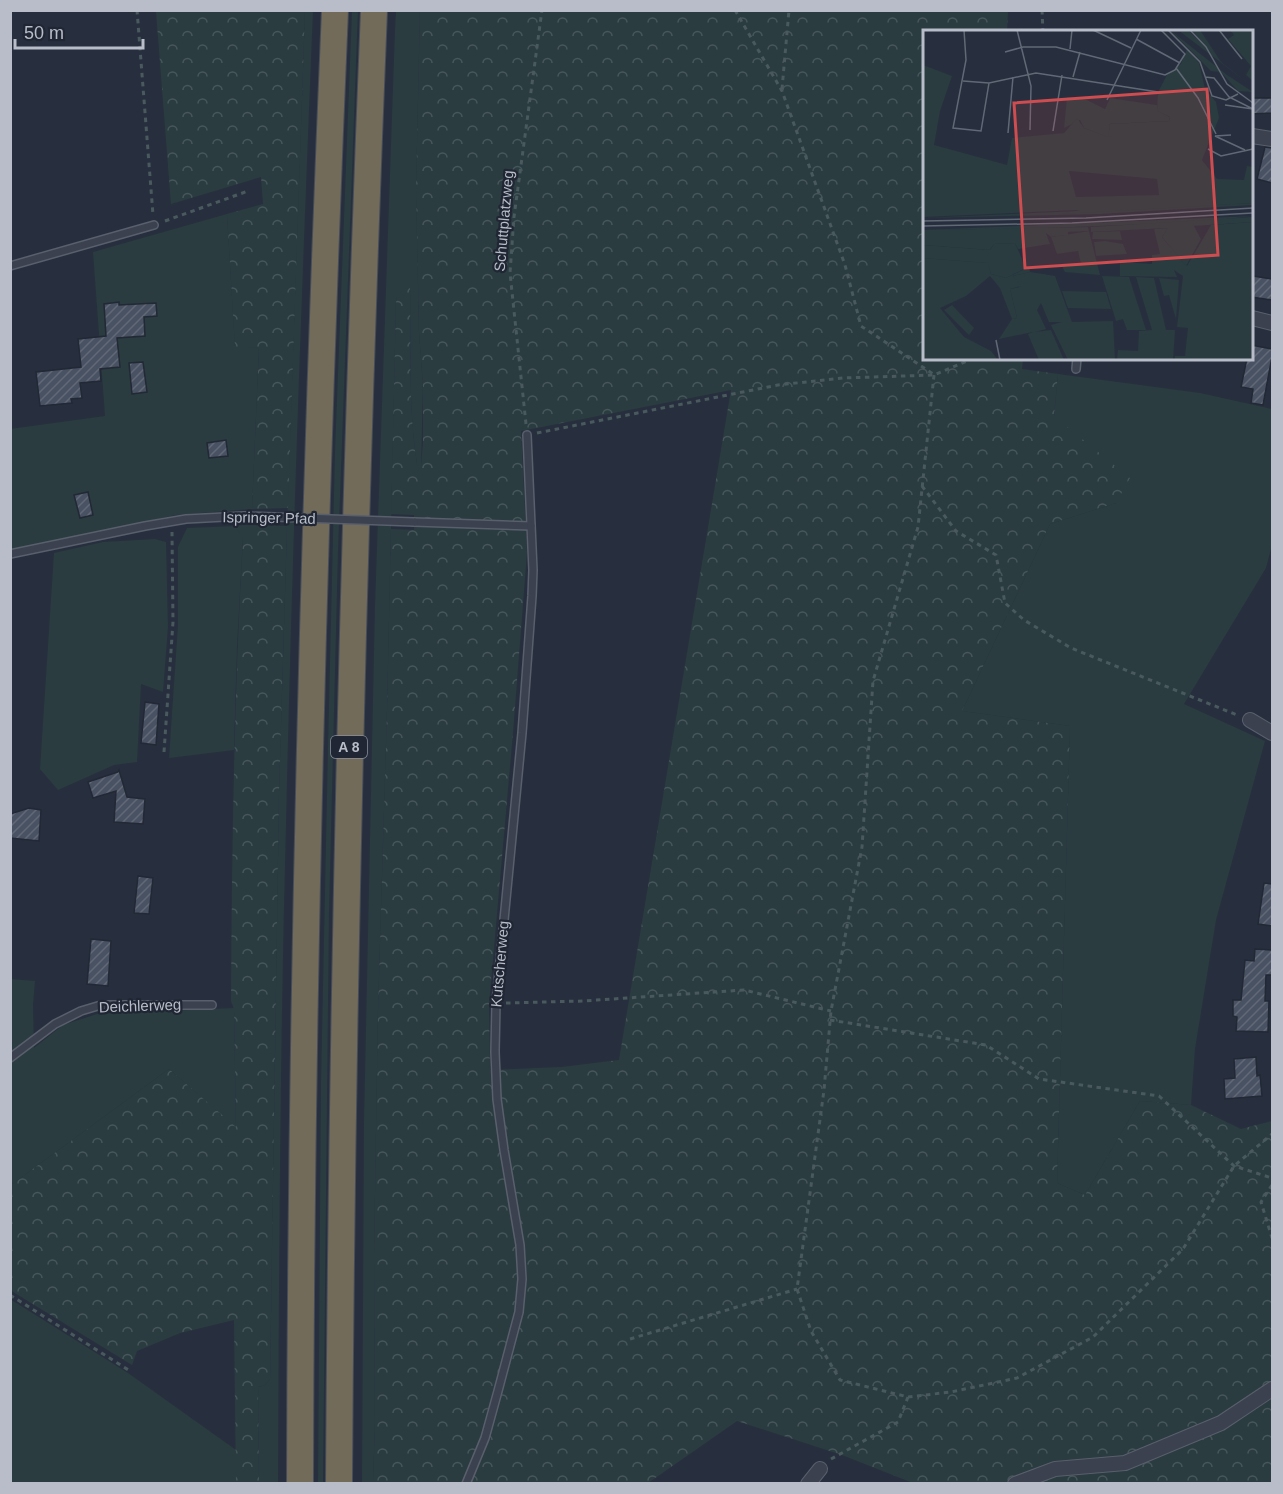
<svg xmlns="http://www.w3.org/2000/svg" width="1283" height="1494" font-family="Arial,sans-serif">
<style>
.green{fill:#2a3c40}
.forest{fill:url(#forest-crowns);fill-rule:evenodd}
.building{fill:url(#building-hatch);stroke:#222835;stroke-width:1.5}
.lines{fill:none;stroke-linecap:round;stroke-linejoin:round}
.lane-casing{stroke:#595f6c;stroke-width:10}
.street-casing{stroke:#595f6c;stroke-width:16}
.highway-casing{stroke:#464c59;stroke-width:28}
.path{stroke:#49595e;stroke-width:3;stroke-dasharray:4.5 4.5;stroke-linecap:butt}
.lane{stroke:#3b414e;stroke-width:7}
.street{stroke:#3b414e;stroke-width:14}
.highway{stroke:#736b59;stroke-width:26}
.lane-bridge-casing{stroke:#595f6c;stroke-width:10;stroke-linecap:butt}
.lane-bridge{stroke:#3b414e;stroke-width:7}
.labels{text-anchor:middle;stroke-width:4.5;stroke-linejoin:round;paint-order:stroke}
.shield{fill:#202633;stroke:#8a909c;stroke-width:1.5}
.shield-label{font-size:14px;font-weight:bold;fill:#b8bdc9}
.street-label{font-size:15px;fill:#b8bdc9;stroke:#202633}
.inset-road{fill:none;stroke:#616876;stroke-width:1.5}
.view{fill:#ce4d50;fill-opacity:0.15;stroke:#ce4d50;stroke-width:3}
.inset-edge{fill:none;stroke:#b8bdc9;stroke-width:3}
</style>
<defs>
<pattern id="forest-crowns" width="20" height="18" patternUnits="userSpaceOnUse" patternTransform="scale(1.5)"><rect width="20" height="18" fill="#2a3c40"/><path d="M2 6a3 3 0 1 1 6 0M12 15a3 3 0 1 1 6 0" fill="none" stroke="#47565a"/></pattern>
<pattern id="building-hatch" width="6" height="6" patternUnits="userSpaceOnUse" patternTransform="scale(1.5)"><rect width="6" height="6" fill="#495262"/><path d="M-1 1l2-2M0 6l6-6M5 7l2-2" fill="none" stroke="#616977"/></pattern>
</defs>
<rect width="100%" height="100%" fill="#272f3e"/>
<g class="green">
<path d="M313,10C302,282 292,553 286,825C280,1044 279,1264 278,1483H259L258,1387L265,1385L270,1379L279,792L287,526L305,11Z"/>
<path d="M358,10L338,551L329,912L323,1483L318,1484L321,1083L328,747L335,451L352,11Z"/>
<path d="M420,10L416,189L419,331L423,385L421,467L417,465C408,406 411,346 410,286H399L396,303L387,711L378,1010L374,1255L375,1424L373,1483L362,1484L364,1122L375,605L395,30L396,11Z"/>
<path d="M227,214L235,346L259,348L252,509L176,515L11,551L10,429L105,416L93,252Z"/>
<path d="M1058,374L1200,393L1272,409V545L1266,568L1184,704L1265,741L1216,920L1195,1049L1191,1105L1140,1101L1085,1195L1057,1183L1070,726L962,711L1050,524L1116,503L1054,416Z"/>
<path d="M235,526L243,538L237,647L234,750L169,758L178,625V547L187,528Z"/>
<path d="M155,539L166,542L168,627L163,692L141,684L137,762L114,765L58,790L40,769L54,553L103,542Z"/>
<path d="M10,979L35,981L33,1005L34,1048L63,1025L97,1014L234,1008L236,1128L169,1069L11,1185Z"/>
<path d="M10,1299L128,1373L236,1450V1483H11Z"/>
</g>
<g class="forest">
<path d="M156,11H305L288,508L252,509L259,348L235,347L227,214L263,204L261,177L171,204Z"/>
<path d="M420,11H1008L1007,31L924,32V358L1023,359L1022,369L1058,374L1054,416L1130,478L1116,503L1050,524L962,711L1070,726L1057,1183L1085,1195L1140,1101L1191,1105L1241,1129L1272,1121V1483H913L842,1455L737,1421L648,1483L373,1484L375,1424L374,1255L378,1010L387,711L391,529L414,530V515L391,514L396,303L398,286H410C411,345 408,406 417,465L421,466L423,443V385L419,331L416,189ZM731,390L619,1060L562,1067L490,1070L489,1004L513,732L527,552L521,431Z"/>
<path d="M244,525L287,526L279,792L270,1379L265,1385L258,1387L259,1484L236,1483L234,1320L180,1333L137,1351L132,1365L10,1290L11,1185L169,1069L236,1127L234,1009L231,1001C232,847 234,693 243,539L235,526Z"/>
</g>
<g class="building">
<path d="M1251,98H1272V113L1251,114Z"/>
<path d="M1265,147L1272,148V183L1257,179Z"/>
<path d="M1253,276L1272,279V300L1251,297Z"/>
<path d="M119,302V305L156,303L157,316L144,317L145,336L117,338L120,367L100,369L101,381L80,383L82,398L71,399L72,403L40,406L36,372L81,367L78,339L106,336L104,304Z"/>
<path d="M1251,345L1272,349V357L1263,405L1251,403L1253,389L1241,387L1247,358H1251Z"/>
<path d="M143,362L147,392L132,394L129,363Z"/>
<path d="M226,440L228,456L209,458L207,443Z"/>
<path d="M88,492L93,515L80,518L74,495Z"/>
<path d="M145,702L159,704L156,745L141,743Z"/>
<path d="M119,770L127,797L145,799L143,824L114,822L116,791L93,798L88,782L118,772Z"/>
<path d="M29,808L41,810L39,841L10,838V814Z"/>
<path d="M138,876L153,878L149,914L134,913Z"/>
<path d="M1264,883L1272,884V926L1258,924Z"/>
<path d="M91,939L111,941L108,986L87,984Z"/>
<path d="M1255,949L1272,950V975H1266L1265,1001H1269L1268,1032L1236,1031L1237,1017L1233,1016V1000H1241L1245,960L1254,961Z"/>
<path d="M1256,1057L1257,1076L1260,1075L1262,1096L1225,1099L1224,1079L1235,1078L1234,1059Z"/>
</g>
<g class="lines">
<defs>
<g id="lane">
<path d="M10,266L154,225"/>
<path d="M1076,369L1077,358"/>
<path d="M414,522L531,526"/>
<path d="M10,554L145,526L186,519L244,516"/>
<path d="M10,1058L55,1024L81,1011L101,1005H212"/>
<path d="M466,1484L485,1438L498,1391L519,1312L522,1279L520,1245L504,1150L497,1099L495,1052L496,1003L522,733L532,596L533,570L527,435"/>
</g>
<g id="street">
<path d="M1252,136L1272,139"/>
<path d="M1252,318L1272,323"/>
<path d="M1250,720L1272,733"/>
<path d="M808,1484L820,1469"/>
<path d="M1015,1484L1055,1469L1125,1463L1221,1423L1272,1389"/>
</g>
<g id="highway">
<path d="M300,1484C301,992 314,501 335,10"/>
<path d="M339,1484C342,992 354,501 374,10"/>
</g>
</defs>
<use href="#lane" class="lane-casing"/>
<use href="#street" class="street-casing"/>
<use href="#highway" class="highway-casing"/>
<g class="path">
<path d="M137,10L153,215"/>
<path d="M735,10L782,91L845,265L861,326L933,374"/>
<path d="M1042,10L1043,32"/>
<path d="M782,89L789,10"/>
<path d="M165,221L248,191"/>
<path d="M934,375L918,527L873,681L862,847L831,1011L824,1090L797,1289L811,1331L840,1380L908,1397L951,1392L1017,1378L1093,1337L1183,1249L1234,1166L1272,1134"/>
<path d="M526,424L510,273L514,217L542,10"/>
<path d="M537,433L778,385L843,378L934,375L974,358"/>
<path d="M922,486L956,531L996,555L1005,603L1024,620L1071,648L1237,715"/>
<path d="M164,752L173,622L172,532"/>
<path d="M506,1003L583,1001L744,990L831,1011"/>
<path d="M830,1020L986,1045L1039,1079L1159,1096L1234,1166L1272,1178"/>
<path d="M1272,1185L1261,1202L1272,1238"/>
<path d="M10,1295L130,1371"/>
<path d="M630,1339L797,1289"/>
<path d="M831,1459L898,1422L908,1397"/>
</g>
<use href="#lane" class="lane"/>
<use href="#street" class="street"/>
<use href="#highway" class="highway"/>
<defs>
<path id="lane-bridge" d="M244,516L414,522"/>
</defs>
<use href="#lane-bridge" class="lane-bridge-casing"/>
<use href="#lane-bridge" class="lane-bridge"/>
</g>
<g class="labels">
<rect class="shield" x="331" y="736" width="36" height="22" rx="4.5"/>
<g class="shield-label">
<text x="349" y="752">A 8</text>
</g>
<g class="street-label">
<text transform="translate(504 221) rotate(-85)" y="5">Schuttplatzweg</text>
<text transform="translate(269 518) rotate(1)" y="5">Ispringer Pfad</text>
<text transform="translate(500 964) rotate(-85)" y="5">Kutscherweg</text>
<text transform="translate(140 1006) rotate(-2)" y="5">Deichlerweg</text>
</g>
</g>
<g transform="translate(923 30)">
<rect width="330" height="330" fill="#272f3e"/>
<path d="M247,0L304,45L330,62L315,61L298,42L288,41ZM255,0H265L289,24L269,0H277L298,32L330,57ZM144,67L164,70L182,79L187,68L234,75L235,81L247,87L246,91L187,94L186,108L161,98L157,90L141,98ZM330,173V175L177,184L0,188ZM330,186L279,192L99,199L0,200ZM330,192V330H252V326H262L265,298L254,297L260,246L251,240L254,247L197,246V232L229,234V225L237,224L231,199L246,198L239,207L264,236L288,195ZM166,201L177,245L142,242L139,236L158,234L155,221L134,224L128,207ZM197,201L199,210L169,209L170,202ZM182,211L200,214L204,224L173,226L171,212ZM92,213L103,238L83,248L68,244L64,233L0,228V215L67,220L71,214ZM107,242L132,246L149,292L190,291L192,330H145L128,295L139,292H126L118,273L114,280L123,299L112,302L128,300L141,330H116L105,304L110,302L76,309L89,289L94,288L87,259L96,257L90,246ZM179,246L206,247L223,300H204L200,289L193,291ZM213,247L231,248L243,300H252L250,330H194L195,320L215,321L216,301L229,300ZM236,248L256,250L253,289L246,265L241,266ZM139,261L183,262L188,279L145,278Z" fill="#2a3c40"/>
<path d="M307,0H330V51L323,45L328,36L305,9L311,5ZM264,19L276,33L282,59L293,72L296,88L279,130L294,149L321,150L324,136L330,137V173L138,184L157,180L0,187V35L29,46L17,81L11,115L84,135L89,108L141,103L154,88L161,98L185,107L187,94L246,91L247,87L234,81L235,62L244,45L258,34ZM146,141L234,149L236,165L153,167ZM330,187V192L271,196L278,209L263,236L239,207L245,198L168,202V197ZM165,197L166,201L145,202V205L128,207L123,203L127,214L95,219L92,213L71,214L67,220L0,215V200ZM0,228L65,233L68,244L83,248L106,237L107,242L90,246L98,256L87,259L94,288L89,289L77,258L67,246L43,266L17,278L41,307L68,321L75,330H0ZM29,275L51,298L46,305L21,280Z" fill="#2a3c40" fill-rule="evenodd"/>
<path class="inset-road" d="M41,0L43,30L30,98L58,101L66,53M94,0L108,56L107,100M170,0L208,18M245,0L277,32L289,66L303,70L315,64M267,0L283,17L304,54L330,73M296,0L319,29M213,9L257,33M147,19L149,0M82,22L100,17H133L242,45L252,40L262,24L238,0M253,38L275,68L293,104M150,47L157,22M282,47L291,48L306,67L330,79M40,51L66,53L113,43L235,62M184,70L218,0M302,75L330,79M130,101L139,45M85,103L90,47M308,105L292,106L322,120M285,119L298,126L330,119M0,191L163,188L330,178M0,196L149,193L330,183M73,310L77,330"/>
<path class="view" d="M284,59L295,225L102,238L91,73Z"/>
<rect width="330" height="330" class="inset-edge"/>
</g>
<rect width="1283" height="1494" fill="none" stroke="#b8bdc9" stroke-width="24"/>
<path d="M15 39v9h128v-9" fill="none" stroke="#b8bdc9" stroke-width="3"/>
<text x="24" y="39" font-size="18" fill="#b8bdc9" stroke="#202633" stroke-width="4.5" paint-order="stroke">50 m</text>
</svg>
